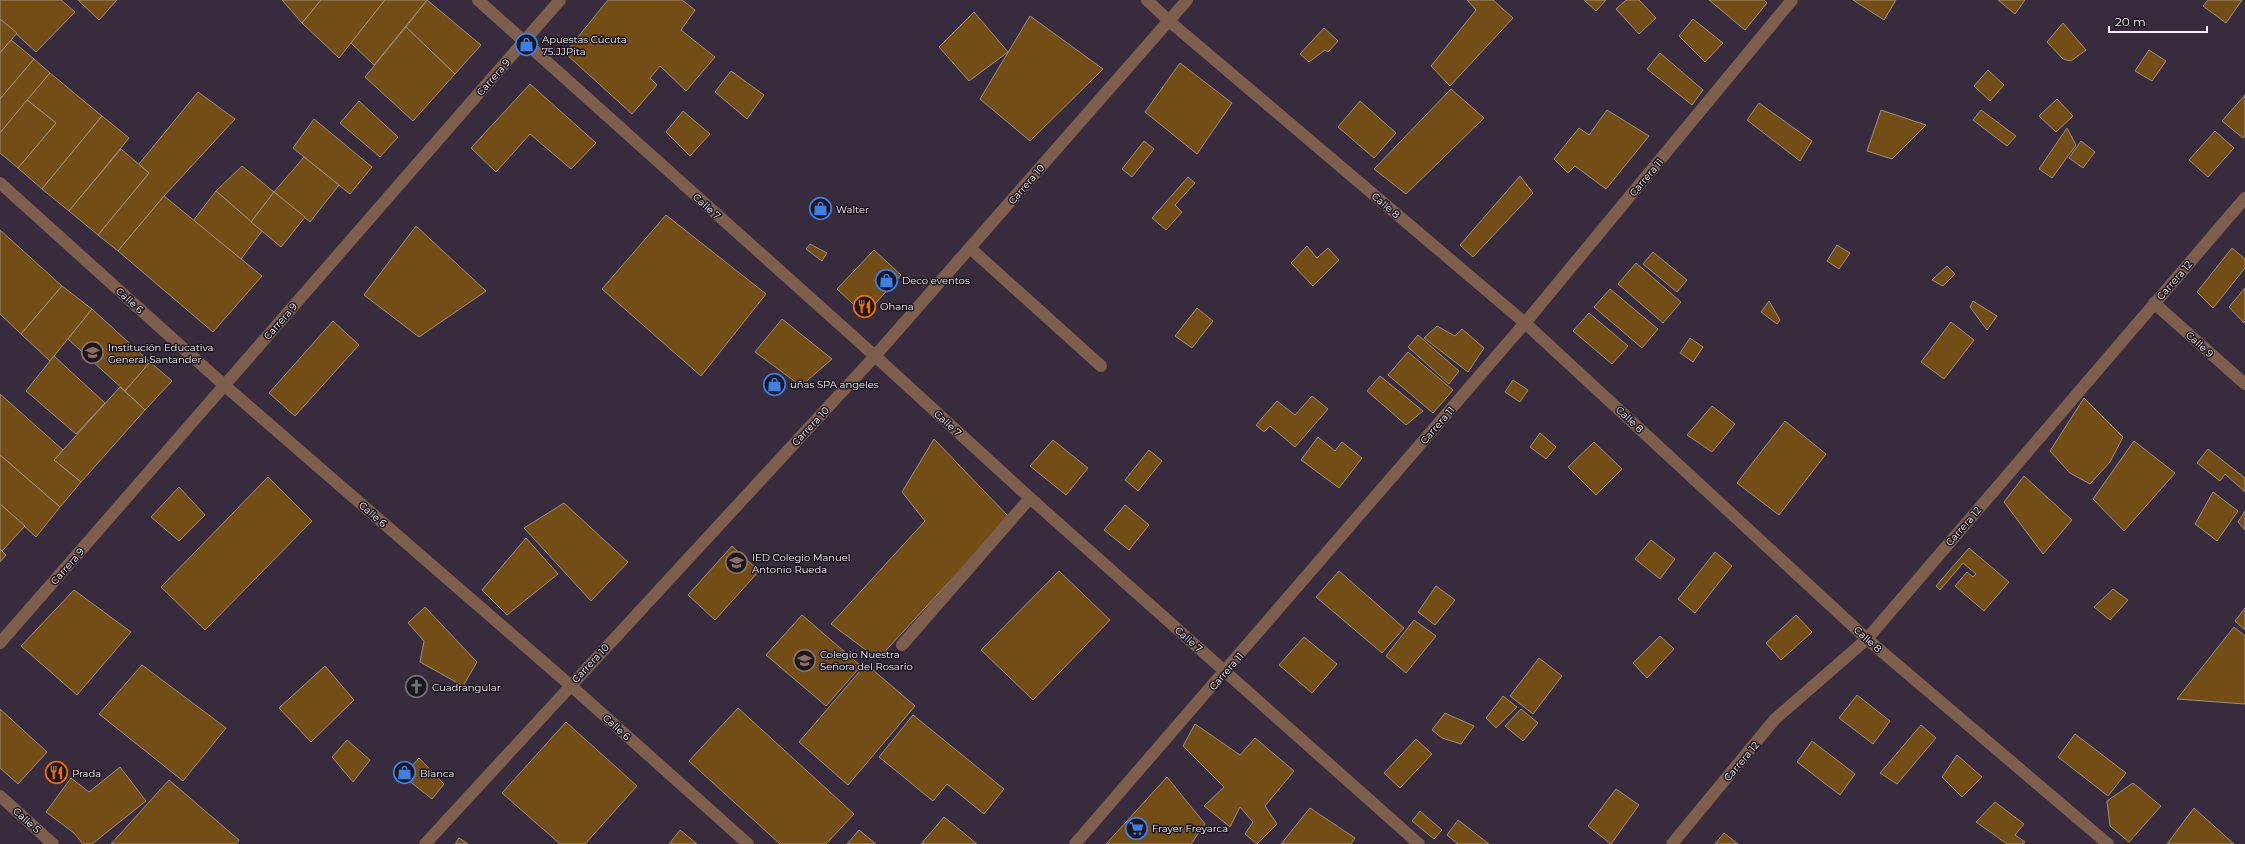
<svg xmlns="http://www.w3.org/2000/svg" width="2245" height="844" font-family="Montserrat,sans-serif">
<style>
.building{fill:#724d15;stroke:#a0907b}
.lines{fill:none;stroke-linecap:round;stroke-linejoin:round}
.minor{stroke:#7e5f4e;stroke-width:12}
.labels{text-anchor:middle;stroke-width:3;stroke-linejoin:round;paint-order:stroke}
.poi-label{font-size:10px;fill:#f7effb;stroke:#1c161e;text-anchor:start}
.street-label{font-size:10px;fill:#f7effb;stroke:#1c161e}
</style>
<rect width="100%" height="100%" fill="#382b3d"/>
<g class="building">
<path d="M0,0H61L75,12L36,52L0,19Z"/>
<path d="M78,0H117L99,20Z"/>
<path d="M282,0H321L302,23Z"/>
<path d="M321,0H385L339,58L302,23Z"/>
<path d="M385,0H427L374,65L351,43Z"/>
<path d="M427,0L481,45L455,74L406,27Z"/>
<path d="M608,0H682L695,10L681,30L715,57L686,91L660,66L650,78L657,85L632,114L565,53Z"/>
<path d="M1467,0H1493L1513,18L1450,86L1431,66L1476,10Z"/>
<path d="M1584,0H1606L1596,11Z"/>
<path d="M1626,0H1639L1656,18L1639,34L1616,9Z"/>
<path d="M1709,0H1764L1767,3L1745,30Z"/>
<path d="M1853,0H1896L1884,20Z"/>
<path d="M1998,0H2025L2015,14Z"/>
<path d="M2208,0H2242L2226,23L2203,6Z"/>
<path d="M974,12L1008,52L969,81L939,47Z"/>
<path d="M1030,16L1103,69L1030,141L980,99Z"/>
<path d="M0,19L17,33L0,53Z"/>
<path d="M1693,19L1723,43L1705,62L1679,36Z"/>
<path d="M2063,23L2086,50L2071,61L2063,59L2047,42Z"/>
<path d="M406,27L455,74L413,121L365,77Z"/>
<path d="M1324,28L1338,41L1328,52L1325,50L1309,62L1300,54Z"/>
<path d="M11,40L34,59L0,99V53Z"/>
<path d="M2149,50L2166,61L2152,81L2135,71Z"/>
<path d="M1660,53L1703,90L1692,105L1647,69Z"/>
<path d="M34,59L50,73L0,133V99Z"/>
<path d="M1180,63L1232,103L1197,154L1145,112Z"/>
<path d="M1988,70L2004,85L1990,101L1974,86Z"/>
<path d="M731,71L764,95L747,119L715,92Z"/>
<path d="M50,73L102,116L42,189L18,168L56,123L27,100Z"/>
<path d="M530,84L596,143L571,169L530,134L496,172L471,148Z"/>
<path d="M1451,89L1484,118L1406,194L1374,169Z"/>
<path d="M198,92L235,119L164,196L118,251L98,235L149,173L139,164Z"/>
<path d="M2245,95V136L2243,138L2222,121Z"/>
<path d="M2057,99L2073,116L2056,132L2039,116Z"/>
<path d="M27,100L56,123L18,168L0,153V133Z"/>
<path d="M359,101L398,137L380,157L340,123Z"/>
<path d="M1360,101L1396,133L1374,158L1338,127Z"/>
<path d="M1759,103L1812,141L1800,161L1747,120Z"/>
<path d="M1607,110L1649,136L1606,189L1575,166L1568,173L1554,159L1579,128L1589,135Z"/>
<path d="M1881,110L1926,125L1892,159L1867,151Z"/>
<path d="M1981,110L2016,136L2007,146L1973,120Z"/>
<path d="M683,111L710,134L690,156L666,132Z"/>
<path d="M102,116L129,138L69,211L42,189Z"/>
<path d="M314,119L372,167L350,194L293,148Z"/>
<path d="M2067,128L2076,145L2052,178L2039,169Z"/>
<path d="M2215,131L2234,148L2208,177L2189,160Z"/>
<path d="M1144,141L1154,149L1132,177L1122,169Z"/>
<path d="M2081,141L2095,152L2083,168L2069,158Z"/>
<path d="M121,149L149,173L98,235L69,211Z"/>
<path d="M304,157L339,185L310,222L274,192Z"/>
<path d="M242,166L274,192L251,222L216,191Z"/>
<path d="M1520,176L1533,193L1473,257L1460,245Z"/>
<path d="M1188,177L1195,183L1175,205L1182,212L1166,230L1152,218Z"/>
<path d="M216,191L262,231L241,259L193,221Z"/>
<path d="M274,192L305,217L281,247L251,222Z"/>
<path d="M164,196L262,276L213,332L118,251Z"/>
<path d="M666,215L766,294L701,376L602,289Z"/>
<path d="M416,226L486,291L419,337L364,295Z"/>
<path d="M0,230L62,286L21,334L0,314Z"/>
<path d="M810,244L827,253L822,261L806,249Z"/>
<path d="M1837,245L1850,253L1839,269L1827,261Z"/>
<path d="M1307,246L1317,258L1328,248L1339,260L1313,286L1291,263Z"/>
<path d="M2232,248L2245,259V268L2213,308L2197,292Z"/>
<path d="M874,250L901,275L865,315L837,289Z"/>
<path d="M1653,252L1687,280L1677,292L1643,264Z"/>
<path d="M1636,263L1681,302L1663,323L1618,284Z"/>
<path d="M1947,266L1955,274L1943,286L1932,280Z"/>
<path d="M62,286L92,309L50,361L21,334Z"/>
<path d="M2245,288V322L2244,323L2229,307Z"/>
<path d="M1610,289L1658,329L1642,348L1594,307Z"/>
<path d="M1769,301L1780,320L1777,324L1761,312Z"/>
<path d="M1973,301L1997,316L1987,330L1970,307Z"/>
<path d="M1197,308L1213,321L1192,348L1175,336Z"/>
<path d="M92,309L150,362L125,391L68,339Z"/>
<path d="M1589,313L1628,346L1612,364L1573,331Z"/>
<path d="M782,319L832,359L801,386L755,352Z"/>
<path d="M333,321L359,345L295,416L269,393Z"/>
<path d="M1951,322L1974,340L1944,379L1921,362Z"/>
<path d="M1437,326L1455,336L1462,329L1484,348L1468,372L1424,338Z"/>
<path d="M1418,335L1459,371L1449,384L1408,347Z"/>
<path d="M1690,338L1703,347L1693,362L1680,353Z"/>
<path d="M1408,352L1453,390L1433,413L1388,375Z"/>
<path d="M54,356L105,403L76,434L26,391Z"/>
<path d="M150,362L172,381L145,410L125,391Z"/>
<path d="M1380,376L1423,411L1406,425L1367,391Z"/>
<path d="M1513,380L1528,390L1520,402L1505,392Z"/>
<path d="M120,387L145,410L81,482L54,460Z"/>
<path d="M0,394L63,450L54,460L81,482L60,507L0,455Z"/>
<path d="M1312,396L1328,409L1295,447L1270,426L1264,432L1256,425L1277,401L1295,415Z"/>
<path d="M2084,398L2123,437L2110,462L2090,484L2070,473L2050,451Z"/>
<path d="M1712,406L1735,424L1712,452L1687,435Z"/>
<path d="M1785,421L1826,454L1779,515L1737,483Z"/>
<path d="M1540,433L1556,447L1546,459L1530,447Z"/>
<path d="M1318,437L1335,451L1342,442L1362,458L1339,488L1301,460Z"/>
<path d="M934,439L1009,517L878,659L831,624L925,521L902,492Z"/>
<path d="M1053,440L1088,468L1066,495L1030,466Z"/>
<path d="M2134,441L2175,473L2124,531L2093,499Z"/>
<path d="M1594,442L1622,469L1596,495L1568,467Z"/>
<path d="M2208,449L2245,478V492L2225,474L2220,481L2197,463Z"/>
<path d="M1149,450L1162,461L1138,491L1125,480Z"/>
<path d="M0,455L60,507L36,537L0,504Z"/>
<path d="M2024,476L2072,520L2043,554L2004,502Z"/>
<path d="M268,477L312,521L205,630L161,587Z"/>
<path d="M179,487L205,515L179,541L151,517Z"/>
<path d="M2213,492L2238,511L2217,541L2195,524Z"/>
<path d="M564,503L628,562L591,601L524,528Z"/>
<path d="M0,504L25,526L2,551L0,549Z"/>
<path d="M1125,505L1149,525L1129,550L1104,530Z"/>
<path d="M2245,511V530L2238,522Z"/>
<path d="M526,538L558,574L507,615L482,590Z"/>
<path d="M1651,540L1675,559L1660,579L1635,559Z"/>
<path d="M732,546L759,571L715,620L688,595Z"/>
<path d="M1969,548L2009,582L1984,611L1955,586L1967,572L1973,577L1976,574L1963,563L1940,590L1936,586Z"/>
<path d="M0,549L6,555L0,562Z"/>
<path d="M1715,552L1732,566L1695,613L1678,599Z"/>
<path d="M1059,571L1110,620L1033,700L981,650Z"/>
<path d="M1339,571L1404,628L1382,653L1316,597Z"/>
<path d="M1436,586L1455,600L1435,625L1418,612Z"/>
<path d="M2113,589L2128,600L2110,620L2094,607Z"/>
<path d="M74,590L131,632L77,695L21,646Z"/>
<path d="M425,607L477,662L463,686L420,662L424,641L408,623Z"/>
<path d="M2245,608V630L2235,621Z"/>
<path d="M802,615L861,666L826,706L766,655Z"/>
<path d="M1796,615L1812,632L1781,660L1766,643Z"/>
<path d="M1414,620L1436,636L1406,673L1386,656Z"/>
<path d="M2234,627L2245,636V704L2177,699Z"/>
<path d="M1660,636L1674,649L1647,678L1633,663Z"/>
<path d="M1304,637L1337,664L1312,693L1279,665Z"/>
<path d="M1539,658L1562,676L1533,714L1510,696Z"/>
<path d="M866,664L915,706L848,785L799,742Z"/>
<path d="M142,665L226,728L183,781L99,714Z"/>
<path d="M325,666L354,700L311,742L279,708Z"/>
<path d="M1857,695L1890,721L1873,744L1839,718Z"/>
<path d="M1503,696L1517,707L1496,728L1486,718Z"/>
<path d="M738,708L854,814L826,844H780L689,761Z"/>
<path d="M0,709L47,752L18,784L0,768Z"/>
<path d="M1521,709L1538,723L1523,741L1505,726Z"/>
<path d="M1445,713L1474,726L1461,744L1442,738L1432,730Z"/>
<path d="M913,715L1004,789L984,814L947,784L933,801L879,757Z"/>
<path d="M566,722L637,786L585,844H560L502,793Z"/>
<path d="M1195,724L1240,755L1255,738L1294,771L1265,806L1277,824L1257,844L1245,834L1253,822L1240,807L1230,827L1204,806L1224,787L1183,746Z"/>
<path d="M1921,725L1936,738L1897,784L1880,773Z"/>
<path d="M2075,734L2126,773L2108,796L2058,757Z"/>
<path d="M1416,739L1432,754L1400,788L1384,773Z"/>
<path d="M347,740L370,760L353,782L332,757Z"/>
<path d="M1812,741L1855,774L1840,795L1797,762Z"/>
<path d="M1957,755L1982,777L1962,797L1942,777Z"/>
<path d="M419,758L444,784L432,799L403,776Z"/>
<path d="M120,767L146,801L92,844H83L74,833L46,812L71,778L89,792Z"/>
<path d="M1167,777L1205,824L1191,844H1106Z"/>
<path d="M169,780L239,840L236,844H111Z"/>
<path d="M2133,783L2161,806L2129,842L2110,826L2107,801Z"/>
<path d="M1616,789L1639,805L1611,844L1588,826Z"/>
<path d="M1995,802L2024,824L2015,835L2025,842L2022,844H2007L1976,822Z"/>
<path d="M1310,808L1355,838L1351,844H1281Z"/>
<path d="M2194,808L2234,844H2167Z"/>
<path d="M1420,811L1442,830L1434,839L1412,821Z"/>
<path d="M944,817L977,844H921Z"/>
<path d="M1458,820L1489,844H1458L1447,835Z"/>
<path d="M680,830L697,844H669Z"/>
<path d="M859,830L876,844H847Z"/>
<path d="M1724,833L1738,844H1715Z"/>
<path d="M459,838L468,844H455Z"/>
</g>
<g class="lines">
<g class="minor">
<path d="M478,0L875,356L1030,498L1419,844"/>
<path d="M1147,0L1169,21L1525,323L1867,639L2108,844"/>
<path d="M0,183L224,385L570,685L748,844"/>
<path d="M970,248L1101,366"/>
<path d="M2154,303L2245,384"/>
<path d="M0,643L560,0"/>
<path d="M902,645L1030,498"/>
<path d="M0,796L53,844"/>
<path d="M425,844L875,356L1187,0"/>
<path d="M1075,844L1525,323L1792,0"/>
<path d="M1672,844L1775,719L1867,639L2245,198"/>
</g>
</g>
<defs>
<symbol id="shop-ring" viewBox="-11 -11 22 22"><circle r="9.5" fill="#1c161e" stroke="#3f7fe0" stroke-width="1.5"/><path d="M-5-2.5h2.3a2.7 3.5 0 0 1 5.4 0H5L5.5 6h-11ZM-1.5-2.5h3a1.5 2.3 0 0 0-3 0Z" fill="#3f7fe0"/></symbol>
<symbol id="restaurant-ring" viewBox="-11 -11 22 22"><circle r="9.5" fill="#1c161e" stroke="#e8710a" stroke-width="1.5"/><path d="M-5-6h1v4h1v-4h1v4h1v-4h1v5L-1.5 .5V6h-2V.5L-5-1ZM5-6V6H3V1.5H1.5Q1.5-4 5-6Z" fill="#e8710a"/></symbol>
<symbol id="school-ring" viewBox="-11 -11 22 22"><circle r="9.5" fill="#1c161e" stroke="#8d6e63" stroke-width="1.5"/><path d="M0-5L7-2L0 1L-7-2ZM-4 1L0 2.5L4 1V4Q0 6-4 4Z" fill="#8d6e63"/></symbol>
<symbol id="church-ring" viewBox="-11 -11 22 22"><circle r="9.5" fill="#1c161e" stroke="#6b7280" stroke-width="1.5"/><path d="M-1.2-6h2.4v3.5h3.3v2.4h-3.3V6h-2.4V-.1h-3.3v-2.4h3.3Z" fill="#6b7280"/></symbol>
<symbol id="supermarket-ring" viewBox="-11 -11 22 22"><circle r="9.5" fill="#1c161e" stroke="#3f7fe0" stroke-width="1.5"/><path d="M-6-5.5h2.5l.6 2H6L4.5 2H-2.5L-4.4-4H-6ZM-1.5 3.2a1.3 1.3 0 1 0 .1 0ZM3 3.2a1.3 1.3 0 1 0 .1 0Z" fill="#3f7fe0"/></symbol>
</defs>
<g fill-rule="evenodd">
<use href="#shop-ring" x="514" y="32" width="25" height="25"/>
<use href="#shop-ring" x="808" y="196" width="25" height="25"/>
<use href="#shop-ring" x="874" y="268" width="25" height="25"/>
<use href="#restaurant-ring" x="852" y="294" width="25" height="25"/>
<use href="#school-ring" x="80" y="340" width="25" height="25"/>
<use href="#shop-ring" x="762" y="372" width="25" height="25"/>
<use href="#school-ring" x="724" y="550" width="25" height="25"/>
<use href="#school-ring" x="792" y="648" width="25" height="25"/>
<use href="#church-ring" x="404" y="674" width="25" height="25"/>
<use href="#restaurant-ring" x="44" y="760" width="25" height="25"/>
<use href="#shop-ring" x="392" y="760" width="25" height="25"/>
<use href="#supermarket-ring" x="1124" y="816" width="25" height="25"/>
</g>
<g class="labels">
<g class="poi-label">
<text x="542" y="43">Apuestas Cúcuta<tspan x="542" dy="12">75.JJPita</tspan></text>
<text x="836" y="213">Walter</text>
<text x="902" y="284">Deco eventos</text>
<text x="880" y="310">Ohana</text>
<text x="108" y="351">Institución Educativa<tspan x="108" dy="12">General Santander</tspan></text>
<text x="790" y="388">uñas SPA angeles</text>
<text x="752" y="561">IED Colegio Manuel<tspan x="752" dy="12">Antonio Rueda</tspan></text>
<text x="820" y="658">Colegio Nuestra<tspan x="820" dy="12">Señora del Rosario</tspan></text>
<text x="432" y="691">Cuadrangular</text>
<text x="72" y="777">Prada</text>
<text x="420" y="777">Blanca</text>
<text x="1152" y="832">Frayer Freyarca</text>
</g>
<g class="street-label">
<text transform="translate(493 77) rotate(-49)" y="4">Carrera 9</text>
<text transform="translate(1646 177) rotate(-50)" y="4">Carrera 11</text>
<text transform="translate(1026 184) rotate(-49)" y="4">Carrera 10</text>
<text transform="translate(1386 205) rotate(40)" y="4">Calle 8</text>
<text transform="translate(707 206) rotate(42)" y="4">Calle 7</text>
<text transform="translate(2174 280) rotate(-49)" y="4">Carrera 12</text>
<text transform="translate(130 300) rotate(42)" y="4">Calle 6</text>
<text transform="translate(280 321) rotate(-49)" y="4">Carrera 9</text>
<text transform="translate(2200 344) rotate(42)" y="4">Calle 9</text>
<text transform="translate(1630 419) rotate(43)" y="4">Calle 8</text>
<text transform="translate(948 423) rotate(43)" y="4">Calle 7</text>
<text transform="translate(1437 425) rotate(-49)" y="4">Carrera 11</text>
<text transform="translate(810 426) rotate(-47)" y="4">Carrera 10</text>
<text transform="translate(373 514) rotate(41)" y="4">Calle 6</text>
<text transform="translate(1963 526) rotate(-49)" y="4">Carrera 12</text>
<text transform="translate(67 566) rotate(-49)" y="4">Carrera 9</text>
<text transform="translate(1189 639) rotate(41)" y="4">Calle 7</text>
<text transform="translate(1868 639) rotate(42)" y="4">Calle 8</text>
<text transform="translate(590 663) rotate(-47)" y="4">Carrera 10</text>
<text transform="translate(1226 671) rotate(-49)" y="4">Carrera 11</text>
<text transform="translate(617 727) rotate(42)" y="4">Calle 6</text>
<text transform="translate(1741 761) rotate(-50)" y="4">Carrera 12</text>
<text transform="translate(27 820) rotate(42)" y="4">Calle 5</text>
</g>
</g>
<path d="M2109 26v6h98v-6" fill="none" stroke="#f7effb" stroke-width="2"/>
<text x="2115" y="26" font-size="12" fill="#f7effb" stroke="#1c161e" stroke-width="3" paint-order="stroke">20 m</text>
</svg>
